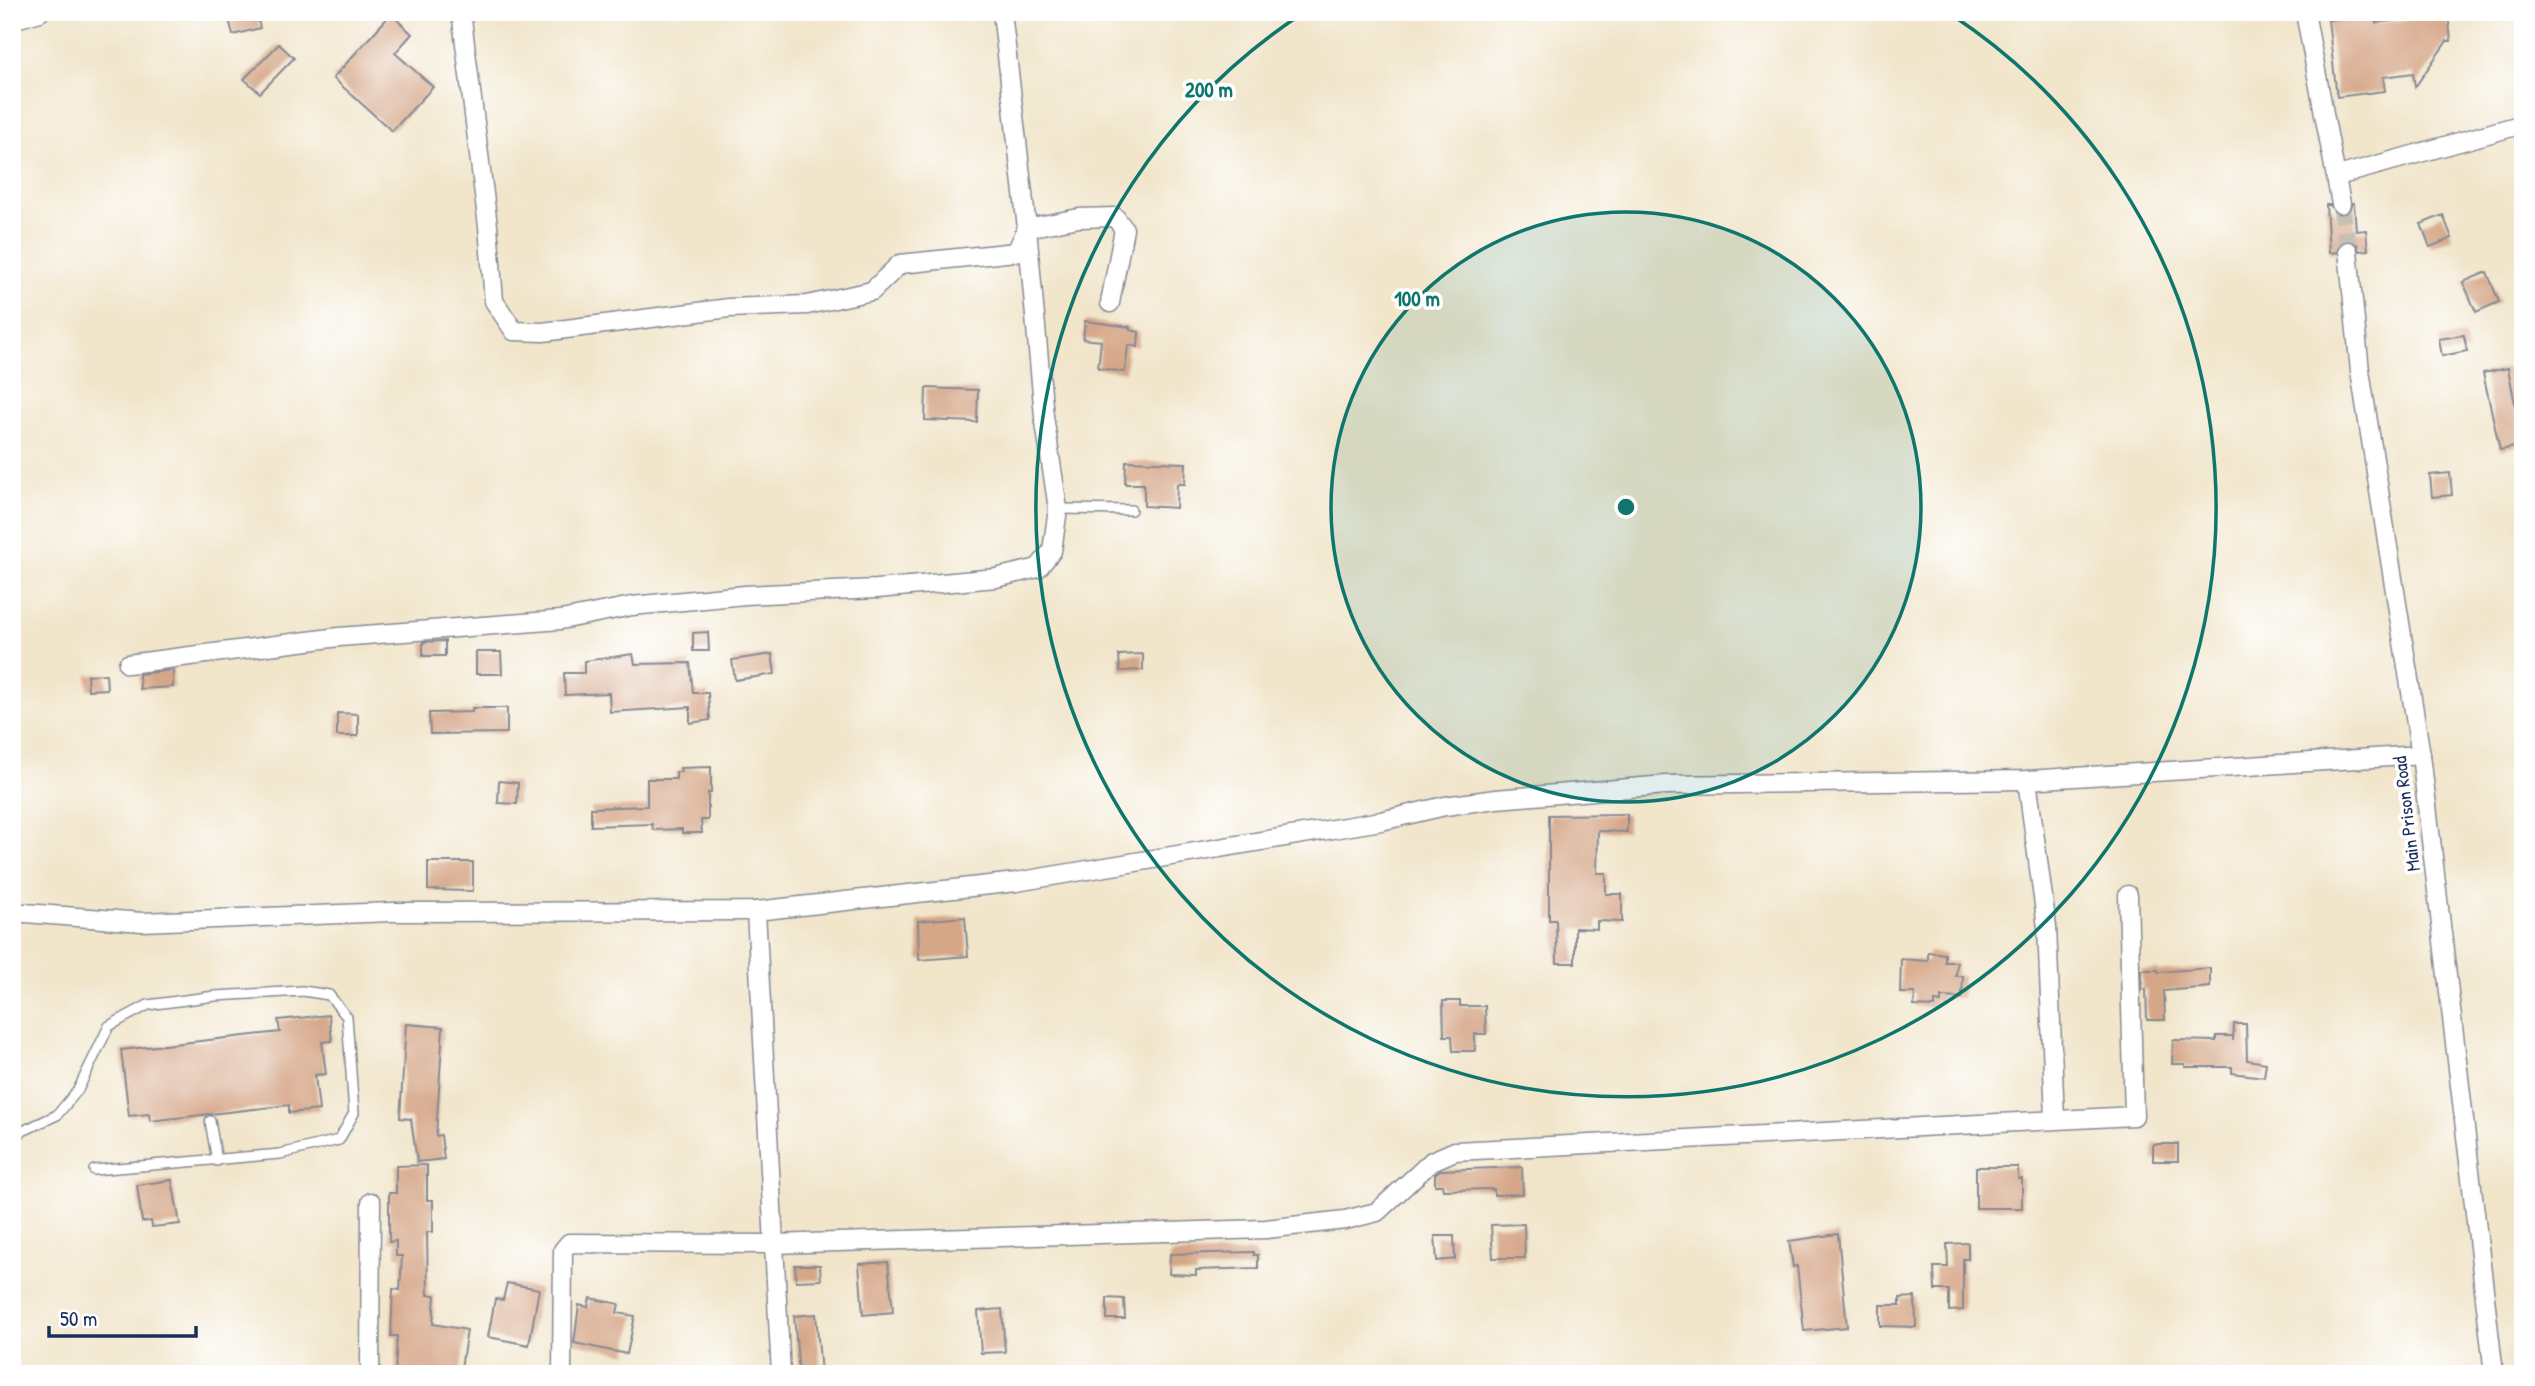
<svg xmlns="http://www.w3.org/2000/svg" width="2535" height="1386" font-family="'Patrick Hand',sans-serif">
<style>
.building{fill:#d5a687}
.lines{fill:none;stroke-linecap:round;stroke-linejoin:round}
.street-tunnel{stroke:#c6c1b4;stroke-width:18;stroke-dasharray:18 9;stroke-linecap:butt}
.lane-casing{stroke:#868a94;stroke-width:12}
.street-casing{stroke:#868a94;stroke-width:21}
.lane{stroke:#fff;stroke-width:9}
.street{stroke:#fff;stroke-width:18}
.ring{fill:none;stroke:#0f766e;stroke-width:3.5}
.labels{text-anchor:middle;stroke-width:7;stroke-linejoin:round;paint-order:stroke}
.street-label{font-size:19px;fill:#1b2f5e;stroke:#fff}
.centre{fill:#0f766e;stroke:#fff;stroke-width:3.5}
.ring-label{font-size:21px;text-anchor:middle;font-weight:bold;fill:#0f766e;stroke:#fff;stroke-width:7;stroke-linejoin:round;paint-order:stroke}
</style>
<rect width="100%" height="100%" fill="#fff"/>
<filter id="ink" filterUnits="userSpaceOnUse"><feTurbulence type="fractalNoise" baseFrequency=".0143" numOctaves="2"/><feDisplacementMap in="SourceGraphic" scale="14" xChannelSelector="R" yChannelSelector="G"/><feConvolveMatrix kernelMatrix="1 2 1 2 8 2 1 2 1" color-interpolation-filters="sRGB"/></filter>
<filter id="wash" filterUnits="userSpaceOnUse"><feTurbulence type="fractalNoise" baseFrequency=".00686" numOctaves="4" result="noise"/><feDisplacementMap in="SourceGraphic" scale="28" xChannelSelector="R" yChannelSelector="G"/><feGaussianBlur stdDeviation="1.57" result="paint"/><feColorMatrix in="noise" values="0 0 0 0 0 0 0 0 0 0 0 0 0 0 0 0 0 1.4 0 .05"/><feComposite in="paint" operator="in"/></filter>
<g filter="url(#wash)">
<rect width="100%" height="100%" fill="#f1e5ca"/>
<g id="blocks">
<g class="building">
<path d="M238,12H256L260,28L233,35L228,15Z"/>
<path d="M391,14L412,34L395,53L433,87L392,131L333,78Z"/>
<path d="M2448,14L2451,41H2447L2415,87L2413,73L2383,77L2385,91L2337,97L2328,20L2375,15L2376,23Z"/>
<path d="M279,44L294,58L260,93L244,79Z"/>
<path d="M2352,203H2354L2356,231L2366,230L2368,250L2359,251L2357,244L2348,240L2341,242L2337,252L2329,253L2326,205H2330L2337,214L2342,215L2349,212Z"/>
<path d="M2443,215L2452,238L2430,247L2421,224Z"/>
<path d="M2487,272L2499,302L2476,312L2463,282Z"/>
<path d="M1085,321L1130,327V330L1139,332L1138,347L1128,345L1125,372L1098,368L1101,341L1083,339Z"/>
<path d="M2464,335L2467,351L2442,356L2439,339Z"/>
<path d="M2508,368L2523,445L2500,450L2483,373Z"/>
<path d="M926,388L978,390L977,422L925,420Z"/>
<path d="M1126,461L1186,463L1185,484H1177L1176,508L1144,506V484H1125Z"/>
<path d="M2450,473L2452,495L2432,497L2430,475Z"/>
<path d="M708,632L709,651H693V633Z"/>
<path d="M445,641V656H423V642Z"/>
<path d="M476,652H501L502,674H476Z"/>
<path d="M633,654L635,664L690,663L693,693H708L710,720L690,723V707L610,712L609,693L565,695L564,673H584V661Z"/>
<path d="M772,654L775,674L735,680L732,660Z"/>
<path d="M1143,654V670L1120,671L1119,655Z"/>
<path d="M173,670V687L140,689L139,674Z"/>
<path d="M106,674L107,689L88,690L87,675Z"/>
<path d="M472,708H507V733L430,734L429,713L472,712Z"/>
<path d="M337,713L358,714V736H337Z"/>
<path d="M711,767V793H708V820H701L702,833H682V829L653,830L652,824L591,826V808L647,806V779H676V772H681L680,768Z"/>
<path d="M499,781L518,783L517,804L498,803Z"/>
<path d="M1627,814V832L1598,831L1597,873H1606V894H1622V922L1597,921V929L1575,928V963H1557L1556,920H1549V815Z"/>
<path d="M428,862H473V891L428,890Z"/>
<path d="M965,917L968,956L919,960L918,921Z"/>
<path d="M1928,952L1945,954V962H1957L1956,976H1963L1962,998L1941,997V1002L1935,1001V1007L1914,1006L1915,993H1900L1901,959L1928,961Z"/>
<path d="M2210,968V987L2164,991L2165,1020H2147L2146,989L2142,990L2141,970H2158V972Z"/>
<path d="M1443,1001H1460V1006H1485L1486,1034H1475V1051H1453L1452,1036H1444Z"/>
<path d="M329,1015L332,1041L322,1042L326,1074L315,1075L319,1110L289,1113V1105L150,1121L149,1114L129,1116L121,1050L280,1032L278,1020Z"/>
<path d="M406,1024L443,1027L436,1136L441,1135L444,1159L417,1162L411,1119L400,1118Z"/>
<path d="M2234,1024H2246L2247,1060L2266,1063L2264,1077L2232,1073V1067H2185V1064H2172L2173,1040L2216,1041V1036H2233V1041Z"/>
<rect x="2153" y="1144" width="25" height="17"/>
<path d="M427,1165V1200H433V1232H427L428,1295H435L433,1324L467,1330L460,1374H395L397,1336H391L393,1289L400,1290L402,1256H396V1241L389,1242V1193H396V1166Z"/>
<path d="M1522,1167L1523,1194L1494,1195V1189L1443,1190L1442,1185H1435V1174L1440,1170Z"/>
<path d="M1976,1167H2018V1179H2022V1208H1976Z"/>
<path d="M172,1180L180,1224L152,1227L151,1221L142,1222L137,1185Z"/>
<path d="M1524,1224L1525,1258H1493L1491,1225Z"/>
<path d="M1838,1234L1847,1327L1804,1331L1797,1266L1793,1267L1789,1241Z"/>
<path d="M1435,1236H1454L1455,1259L1437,1261Z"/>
<path d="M1968,1243V1259H1963V1310L1949,1311V1290H1935L1934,1267H1948L1947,1244Z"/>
<path d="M1254,1252V1255H1258V1268L1196,1270V1275L1169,1274L1170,1254Z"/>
<path d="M888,1262L893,1312L863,1315L859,1264Z"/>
<path d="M795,1265H820L821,1280L796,1281Z"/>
<path d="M507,1283L539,1289L529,1345L488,1337L495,1299L503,1300Z"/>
<path d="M1915,1297L1916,1327L1880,1326V1305H1900V1298Z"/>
<path d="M590,1298L619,1304L617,1313L635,1316L627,1354L574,1343L579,1305L588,1307Z"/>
<path d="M1107,1298L1124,1299L1125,1319H1107Z"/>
<path d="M1002,1309L1005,1352L981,1353L978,1311Z"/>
<path d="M816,1314L821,1374H799L794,1316Z"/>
</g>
</g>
</g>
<g filter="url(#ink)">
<use href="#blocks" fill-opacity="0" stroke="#868a94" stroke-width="2"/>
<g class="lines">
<path class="street-tunnel" d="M2341,204L2348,251"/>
<defs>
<g id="lane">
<path d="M1058,509L1131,510"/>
<path d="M210,1121L217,1161"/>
<path d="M12,1136L57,1115L78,1090L109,1026L148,1005L215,996L303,991L329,995L347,1017L354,1113L339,1140L280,1154L94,1170"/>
</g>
<g id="street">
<path d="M461,12L488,226L494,301L514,331L543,332L729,308L807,305L872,291L900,264L1016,252L1027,228L1079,218L1115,217L1124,229L1110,303"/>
<path d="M2305,12L2341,204"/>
<path d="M12,20L40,12"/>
<path d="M2338,176L2523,124"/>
<path d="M2348,251L2360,371L2421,755L2494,1374"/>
<path d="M128,664L339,637L561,620L632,606L745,595L877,589L996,578L1038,568L1052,551L1058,509L1044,416L1027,228L1002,12"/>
<path d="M2027,780L2047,927L2055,1119"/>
<path d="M756,911L781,1374"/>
<path d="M12,912L142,922L391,912L756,911L1016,882L1381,821L1445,806L1496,799L1666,785L2027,780L2421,755"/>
<path d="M370,1374L371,1202"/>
<path d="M562,1374L563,1250L569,1243L773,1244L1266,1229L1345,1220L1377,1212L1432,1161L1455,1151L2134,1116L2128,895"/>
</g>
</defs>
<use href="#lane" class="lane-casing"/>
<use href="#street" class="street-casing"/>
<use href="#lane" class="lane"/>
<use href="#street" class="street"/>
</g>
</g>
<circle cx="1626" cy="507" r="295" fill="#0f766e" fill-opacity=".12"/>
<g class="ring">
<circle cx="1626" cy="507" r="295"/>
<path d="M1952 15A590 590 0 1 1 1300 15"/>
</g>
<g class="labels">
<g class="street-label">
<text transform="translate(2406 814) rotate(-97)" y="7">Main Prison Road</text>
</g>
</g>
<circle cx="1626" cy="507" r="10" class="centre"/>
<g class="ring-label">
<text x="1209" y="97">200 m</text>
<text x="1417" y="306">100 m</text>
</g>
<rect width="2535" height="1386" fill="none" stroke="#fff" stroke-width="42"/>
<path d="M49 1326v10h147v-10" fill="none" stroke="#1b2f5e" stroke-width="3.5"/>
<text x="60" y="1326" font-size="21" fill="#1b2f5e" stroke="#ffffff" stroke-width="5" paint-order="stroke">50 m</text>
</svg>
